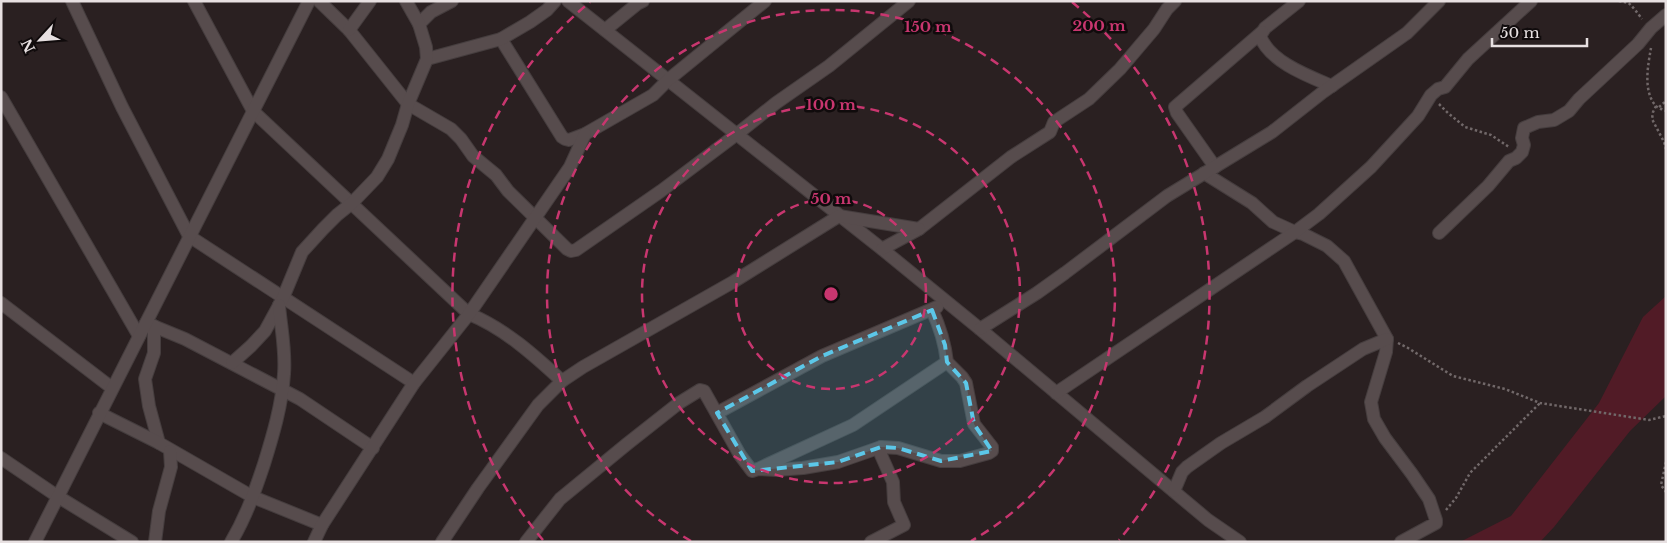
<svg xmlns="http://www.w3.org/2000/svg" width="1667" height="543" font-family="'Libre Baskerville',serif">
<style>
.green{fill:#511b26}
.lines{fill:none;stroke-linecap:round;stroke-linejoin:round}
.minor-casing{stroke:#453d3e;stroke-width:14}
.path{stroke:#716869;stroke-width:2.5;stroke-dasharray:2.5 2.5;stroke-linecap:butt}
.minor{stroke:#574c4d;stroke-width:12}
.marked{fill:#5cc7e8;fill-opacity:0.2;stroke:#5cc7e8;stroke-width:4;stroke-dasharray:10 6;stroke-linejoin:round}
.ring{fill:none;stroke:#c8366f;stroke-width:2.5;stroke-dasharray:9 6}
.centre{fill:#c8366f;stroke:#100b0c;stroke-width:2.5}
.ring-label{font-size:15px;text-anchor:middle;font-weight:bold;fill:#c8366f;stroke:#100b0c;stroke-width:5;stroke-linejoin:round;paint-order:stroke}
</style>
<rect width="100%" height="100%" fill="#2a2021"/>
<path class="green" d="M1666,296V396L1630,431L1554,527L1540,542H1460L1511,516L1599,403L1643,317Z"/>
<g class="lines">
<defs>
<g id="minor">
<path d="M72,1L122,107L189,236L414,383"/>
<path d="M194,1L253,111L469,314C504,328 535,356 562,381"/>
<path d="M319,1L349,30L408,104L451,129L461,139L473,156L496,175L508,191L567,249L571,251L576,250L661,191L737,134L776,103L829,66L909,1"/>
<path d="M568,1L882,249L980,329L1208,520L1240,542"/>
<path d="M1299,1L1265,28L1260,36C1270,62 1308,76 1332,86"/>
<path d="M419,24L431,12L452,1"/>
<path d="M349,30L370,1"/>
<path d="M605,30L637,4L643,1"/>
<path d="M501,39L562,137L565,139L569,140L585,134L653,95L668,80L765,1"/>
<path d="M427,59L501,39L530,22L547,10L555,1"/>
<path d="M1,97L139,336"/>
<path d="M1215,167L1177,113L1175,107L1262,32"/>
<path d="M1204,173L1252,203L1273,222L1295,232L1303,234L1327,246L1344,261L1387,339L1386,352L1371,402L1374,419L1385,438L1412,474L1429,499L1436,520V523L1401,542"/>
<path d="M1439,233L1488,186L1509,161L1516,158L1522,152L1524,145L1522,138L1524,128L1538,122L1554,120L1569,111L1579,99L1638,44L1651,28L1666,15"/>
<path d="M882,249L919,229L1011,157L1050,132L1054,122L1089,99L1120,69L1154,29L1167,9L1175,1"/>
<path d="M1,303L112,388"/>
<path d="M146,323L185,339L300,399L373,448"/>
<path d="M154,326V353L145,379L149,406L159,443"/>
<path d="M980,329L1037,293L1065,273L1167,196L1272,132L1323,92L1407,33L1439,1"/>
<path d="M232,363L251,346L265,331L283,298L302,252L323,229L337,215L352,203L377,177L388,159L402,125L408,104L427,59L426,47L419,24L406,1"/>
<path d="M1056,393L1295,232L1319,214L1371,167L1418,116L1431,95L1438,89L1445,87L1468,59L1531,1"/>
<path d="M99,413L159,443L253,497L322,525"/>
<path d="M717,413L822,356L937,307"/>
<path d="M1,458L57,496L132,542"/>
<path d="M760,468L853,425L947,362"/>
<path d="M1174,491L1182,472L1187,467L1221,443L1265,417L1307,386L1363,349L1387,339"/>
<path d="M35,542L309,1"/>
<path d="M155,542L159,511L171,467L170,451"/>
<path d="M231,542C246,517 255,491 264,464C273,435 282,405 284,374C286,351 281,328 279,305"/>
<path d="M314,542L322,525L414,383L469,314L570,167L585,134"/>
<path d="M442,542L478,488L538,405L562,381L583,367L733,282L839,216L919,229"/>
<path d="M526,542L560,499L627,444L679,403L700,390L704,391L740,455L752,471L758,469L776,470L803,468L838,462L881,447L898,448L941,461H960L989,453L992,451V447L974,424L966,383L962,377L947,362C945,344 940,327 932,310"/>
<path d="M871,542L904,525L894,502L893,482L881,455V447"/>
</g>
</defs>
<use href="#minor" class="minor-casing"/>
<g class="path">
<path d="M1619,1C1622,2 1625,2 1628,3C1631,4 1639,15 1642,19"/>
<path d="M1651,48C1648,65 1643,90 1655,105C1657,108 1662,109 1666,111"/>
<path d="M1439,104L1448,113L1465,127L1491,135L1509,147"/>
<path d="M1656,106L1653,112L1652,119L1664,142L1666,149"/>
<path d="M1659,107L1666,101"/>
<path d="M1398,343L1408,348L1453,376L1505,389L1540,403L1649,420L1666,416"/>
<path d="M1666,462L1661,485L1666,492"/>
<path d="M1446,510L1456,498L1470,473L1540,403"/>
</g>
<use href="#minor" class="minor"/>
</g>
<path class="marked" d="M932,310L945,345L947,362L966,383L974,424L992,451L941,461L898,448L881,447L838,462L752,471L717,413L822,356Z"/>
<g class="ring">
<circle cx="831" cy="294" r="95"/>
<circle cx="831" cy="294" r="189"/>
<path d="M691 541A284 284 0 1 1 971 541"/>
<path d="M543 540A379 379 0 0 1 590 2M1072 2A379 379 0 0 1 1119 540"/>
</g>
<circle cx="831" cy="294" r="8" class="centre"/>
<g class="ring-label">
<text x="1099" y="31">200 m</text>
<text x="928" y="32">150 m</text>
<text x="831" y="110">100 m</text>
<text x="831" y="204">50 m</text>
</g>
<rect width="1667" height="543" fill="none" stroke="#e7e0e1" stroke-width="5"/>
<g transform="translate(40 40) rotate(244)" stroke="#100b0c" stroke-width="4" paint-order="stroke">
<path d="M0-4L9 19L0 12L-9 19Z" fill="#e7e0e1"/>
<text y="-8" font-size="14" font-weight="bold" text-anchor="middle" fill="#e7e0e1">N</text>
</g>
<path d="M1492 38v8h95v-8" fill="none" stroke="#e7e0e1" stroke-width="2.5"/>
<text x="1500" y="38" font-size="15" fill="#e7e0e1" stroke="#100b0c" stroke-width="4" paint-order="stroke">50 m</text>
</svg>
